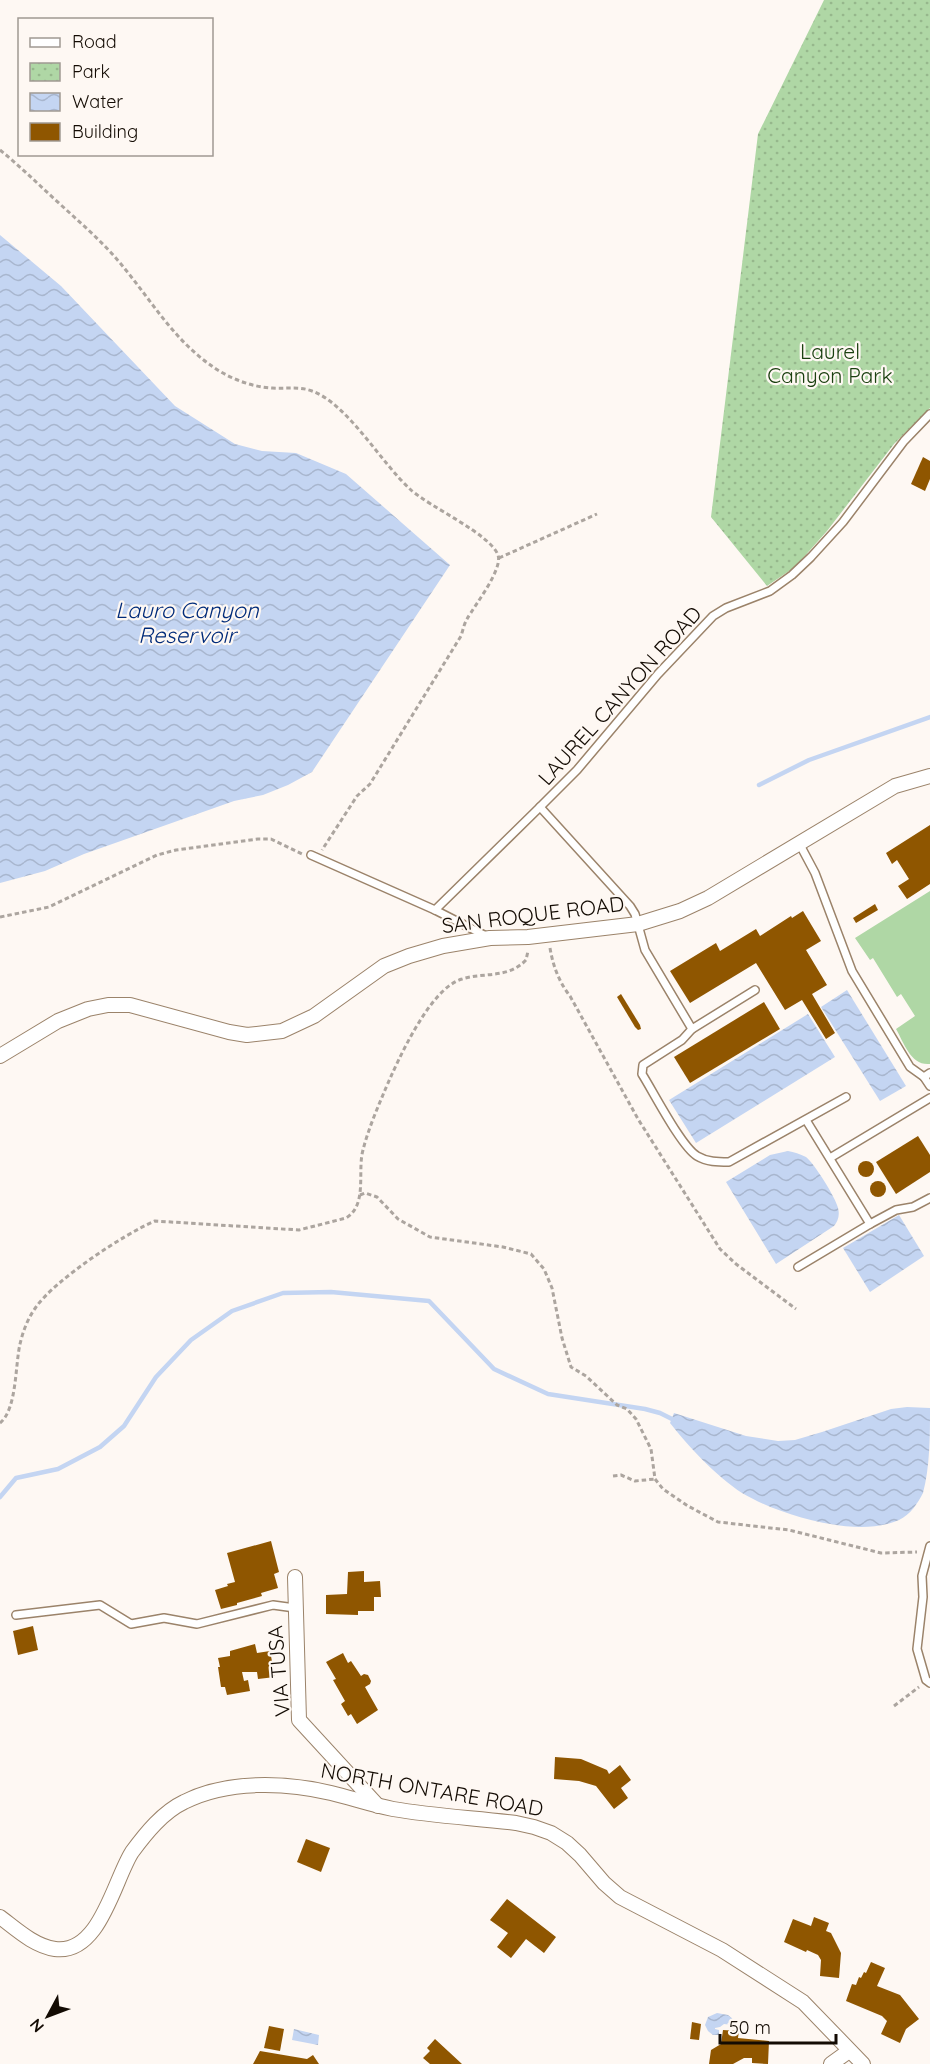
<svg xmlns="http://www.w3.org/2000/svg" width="930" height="2064" font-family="Quicksand,sans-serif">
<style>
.green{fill:#afd7a5}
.park{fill:url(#park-dots)}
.water{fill:url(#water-waves)}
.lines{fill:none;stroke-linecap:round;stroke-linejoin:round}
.stream{stroke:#c4d5f2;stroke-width:4.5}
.building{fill:#8f5600}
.lane-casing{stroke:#9b836a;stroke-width:10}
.street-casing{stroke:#9b836a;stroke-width:16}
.path{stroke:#aca59f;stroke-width:3;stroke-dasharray:4.5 3;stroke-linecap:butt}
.lane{stroke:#fff;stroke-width:7}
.street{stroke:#fff;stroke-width:14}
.labels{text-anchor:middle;stroke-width:4.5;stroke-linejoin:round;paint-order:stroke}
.park-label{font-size:21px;fill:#1b4010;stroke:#fef8f3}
.street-label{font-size:21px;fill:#130b03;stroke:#fef8f3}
.water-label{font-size:22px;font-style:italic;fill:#002b7a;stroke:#fef8f3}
</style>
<defs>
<pattern id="park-dots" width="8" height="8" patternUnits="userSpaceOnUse" patternTransform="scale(1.5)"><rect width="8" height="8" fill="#afd7a5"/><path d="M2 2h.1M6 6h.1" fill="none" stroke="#96b78c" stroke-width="1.8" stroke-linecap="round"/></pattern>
<pattern id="water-waves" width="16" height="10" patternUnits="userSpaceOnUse" patternTransform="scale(1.5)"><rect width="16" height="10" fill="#c4d5f2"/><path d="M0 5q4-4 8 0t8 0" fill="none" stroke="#a8b6ce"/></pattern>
</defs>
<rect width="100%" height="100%" fill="#fef8f3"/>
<path class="green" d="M930,891V1064C911,1066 904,1043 896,1029L915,1016L901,994L897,997L873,958L870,960L855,938Z"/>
<path class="park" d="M824,0H930V408L894,444L827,531L795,567L767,586L711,517L758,134Z"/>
<g class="water">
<path d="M0,235L61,286L175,406L235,444L262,451L296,453L346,474L450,565L312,772L288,785L263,795L234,801L84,854L45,871L0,883Z"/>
<path d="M847,990L906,1086L880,1101L821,1007Z"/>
<path d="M808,1014L835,1057L696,1143L669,1100Z"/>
<path d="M788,1151C794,1152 800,1154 806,1157C814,1163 836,1198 838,1208C840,1215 838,1221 834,1226L776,1264L726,1182L770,1155Z"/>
<path d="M899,1215L924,1256L870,1292L843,1248Z"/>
<path d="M907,1407L930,1408C930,1436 930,1467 923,1493C918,1503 910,1515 899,1520C857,1539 779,1515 742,1493C716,1476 689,1447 670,1423L674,1413L746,1436L778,1441L795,1440L822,1432L891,1409Z"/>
<path d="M717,2013L728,2015L734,2020L732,2025L724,2024L720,2027L715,2028V2029L719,2030V2035H713L708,2031L705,2025L708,2017Z"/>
<path d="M294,2029L319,2035L318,2045L292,2040Z"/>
</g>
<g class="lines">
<g class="stream">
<path d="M759,785L809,760L930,717"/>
<path d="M0,1497L16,1478L58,1469L100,1447L124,1426L156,1377L191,1340L232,1311L283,1293L331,1292L429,1301L494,1369L548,1394L645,1409L660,1413L676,1421"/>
</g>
</g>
<g class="building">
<path d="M923,457L930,461V479L925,491L911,484Z"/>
<path d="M930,825V884L907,899L898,886L909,879L897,860L892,864L886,853Z"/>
<path d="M875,904L878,910L856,923L853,918Z"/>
<path d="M803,911L821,941L806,950L827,985L812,994L835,1033L826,1039L802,1000L785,1010L756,963L690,1003L670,971L716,943L720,951L756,929L760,936L791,916L792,918Z"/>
<path d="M621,994L640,1025L641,1029L638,1030L635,1027L617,997Z"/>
<path d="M764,1002L780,1029L690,1083L674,1057Z"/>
<path d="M918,1136L930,1155V1172L896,1194L876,1162Z"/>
<circle cx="866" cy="1169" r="8"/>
<circle cx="878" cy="1189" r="8"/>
<path d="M271,1541L279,1572L274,1574L278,1588L261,1593L262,1596L237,1603V1605L221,1609L215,1590L228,1586L227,1584L235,1582L227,1553Z"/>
<path d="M364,1571V1582L380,1581L381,1597H374V1611H358V1615L326,1614V1595L347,1594L348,1572Z"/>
<path d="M33,1626L38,1650L18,1655L13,1631Z"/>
<path d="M255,1644L257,1653L270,1651L275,1677L258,1679L257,1672H242L244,1681L248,1680L250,1691L227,1695L225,1687H221L218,1667H220L218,1658L230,1656V1651Z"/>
<path d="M343,1653L348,1663L351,1661L361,1676L364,1674L368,1675L371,1681L370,1684L365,1687L378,1710L357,1724L351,1714L348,1716L341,1704L345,1701L333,1680L336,1679L326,1662Z"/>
<path d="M555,1757L581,1759L607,1770L609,1774L620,1765L631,1780L621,1788L628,1798L614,1809L596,1786L579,1781L554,1779Z"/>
<path d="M306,1839L330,1848L321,1872L297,1862Z"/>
<path d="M507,1899L556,1937L544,1953L526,1939L511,1958L497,1947L508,1933L490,1920Z"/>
<path d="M814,1917L829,1923L826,1931L831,1933L841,1953L839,1978L820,1976L821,1960L818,1955L807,1950L806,1952L784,1942L793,1919L811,1926Z"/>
<path d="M871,1962L885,1968L877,1986L900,1995L919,2019L906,2029L900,2043L881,2034L887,2021L882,2016L846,2001L852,1984L856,1985L859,1977L861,1978L864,1972L866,1973Z"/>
<path d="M692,2022L701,2024L699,2040L690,2039Z"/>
<path d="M269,2026L284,2029L280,2051L264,2048Z"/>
<path d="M723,2030L739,2031L738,2038L769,2041L768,2064L752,2063V2058H744L733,2064H709L711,2050L721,2044Z"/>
<path d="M435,2039L462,2064H430L423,2058L430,2051L427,2048Z"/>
<path d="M260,2051L307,2059L313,2055L319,2064H253Z"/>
</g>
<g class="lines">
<defs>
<g id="lane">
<path d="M540,807L577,770L658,674L713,616L726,608L770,591L792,575L811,557L843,522L904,441L930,414"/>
<path d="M799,843L815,873L852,971L910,1067L924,1077L930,1073"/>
<path d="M311,855L435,910L488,937"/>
<path d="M435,910L540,807L630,906L635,914L645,950L692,1029"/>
<path d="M755,990L692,1029L682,1040L643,1065L642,1074C654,1093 681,1146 697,1156C707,1162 718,1162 729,1162L846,1097"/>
<path d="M924,1077L930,1086"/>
<path d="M806,1120L870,1224"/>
<path d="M830,1158L930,1098"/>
<path d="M798,1267L870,1224L896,1210L913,1207L930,1198"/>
<path d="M930,1546L922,1576L923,1597L917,1649L926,1680L930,1683"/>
<path d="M16,1615L100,1605L131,1624L164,1618L197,1624L273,1605L295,1608"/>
</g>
<g id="street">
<path d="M0,1056L58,1021L88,1009L108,1005H130L229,1032L247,1035L282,1031L314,1016L384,966L409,956L443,946L490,938L528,937L638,924L680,911L708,898L895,786L930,776"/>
<path d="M295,1577L299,1720L378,1806"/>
<path d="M0,1917C16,1929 34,1946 55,1949C100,1955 114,1880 132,1852C146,1833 163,1812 184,1802C227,1780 285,1782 331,1793C352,1798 372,1805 393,1809C434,1816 475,1818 516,1823L534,1827L551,1833L567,1843L580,1855L604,1883L620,1897L722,1950L803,2002L863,2064"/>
<path d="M831,2064L849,2051"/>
</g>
</defs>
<use href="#lane" class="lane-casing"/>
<use href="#street" class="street-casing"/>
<g class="path">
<path d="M0,150C21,167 40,186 61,205C83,225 106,245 125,269C152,302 174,339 209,364C226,377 250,387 272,388C286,389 299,386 312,391C348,404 381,463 411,490C430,507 490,534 498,555C503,569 475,605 467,619C464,624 463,630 461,636L370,784L357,796L322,850"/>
<path d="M499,558L597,514"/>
<path d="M0,917L49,907L157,855L176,850L258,839H271L302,854"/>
<path d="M550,948C553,966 559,982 570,996L638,1119L720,1249L736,1264L796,1309"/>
<path d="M360,1195L365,1193L377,1197L398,1219L430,1237L503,1247L531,1254L544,1269L552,1288L562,1338L571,1367L586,1376L617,1405L627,1409L636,1419L651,1449L655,1479L663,1489L688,1506L718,1522L789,1530L881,1553L917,1552"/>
<path d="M0,1423C17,1409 15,1366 20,1344C23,1331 28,1318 36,1307C55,1280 124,1234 155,1221L299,1230L346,1218C368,1205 357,1171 363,1150C368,1130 377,1109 385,1090C398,1060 430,988 462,979C484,972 508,979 526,960L528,951"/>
<path d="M613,1476L621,1475L635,1481L655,1479"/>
<path d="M894,1706L919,1687"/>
</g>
<use href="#lane" class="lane"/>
<use href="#street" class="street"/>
</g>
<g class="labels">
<g class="park-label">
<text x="830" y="359">Laurel<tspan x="830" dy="24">Canyon Park</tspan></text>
</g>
<g class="street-label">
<text transform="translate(620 696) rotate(-48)" y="7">LAUREL CANYON ROAD</text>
<text transform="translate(533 915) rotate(-7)" y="7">SAN ROQUE ROAD</text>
<text transform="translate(279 1671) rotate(-95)" y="7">VIA TUSA</text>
<text transform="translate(432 1790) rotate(10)" y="7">NORTH ONTARE ROAD</text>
</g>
<g class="water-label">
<text x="187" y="618">Lauro Canyon<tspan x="187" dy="25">Reservoir</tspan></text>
</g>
</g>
<rect x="18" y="18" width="195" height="138" fill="#fef8f3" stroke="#a09993" stroke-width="1.5"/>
<rect x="30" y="38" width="30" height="9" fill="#ffffff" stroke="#a09993" stroke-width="1.5"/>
<text x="72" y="48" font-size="18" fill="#130b03">Road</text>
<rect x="30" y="63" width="30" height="18" fill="url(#park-dots)" stroke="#a09993" stroke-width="1.5"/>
<text x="72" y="78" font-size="18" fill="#130b03">Park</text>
<rect x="30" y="93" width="30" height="18" fill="url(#water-waves)" stroke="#a09993" stroke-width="1.5"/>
<text x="72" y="108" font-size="18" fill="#130b03">Water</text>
<rect x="30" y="123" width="30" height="18" fill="#8f5600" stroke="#a09993" stroke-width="1.5"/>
<text x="72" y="138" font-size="18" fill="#130b03">Building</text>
<g transform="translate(48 2016) rotate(229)" stroke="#fef8f3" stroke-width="4.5" paint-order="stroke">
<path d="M0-4.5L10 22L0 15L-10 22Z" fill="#130b03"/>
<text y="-9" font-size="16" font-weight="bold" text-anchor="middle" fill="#130b03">N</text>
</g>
<path d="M720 2034v9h116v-9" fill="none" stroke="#130b03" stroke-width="3"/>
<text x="729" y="2034" font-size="18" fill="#130b03" stroke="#fef8f3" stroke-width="4.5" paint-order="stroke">50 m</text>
</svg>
